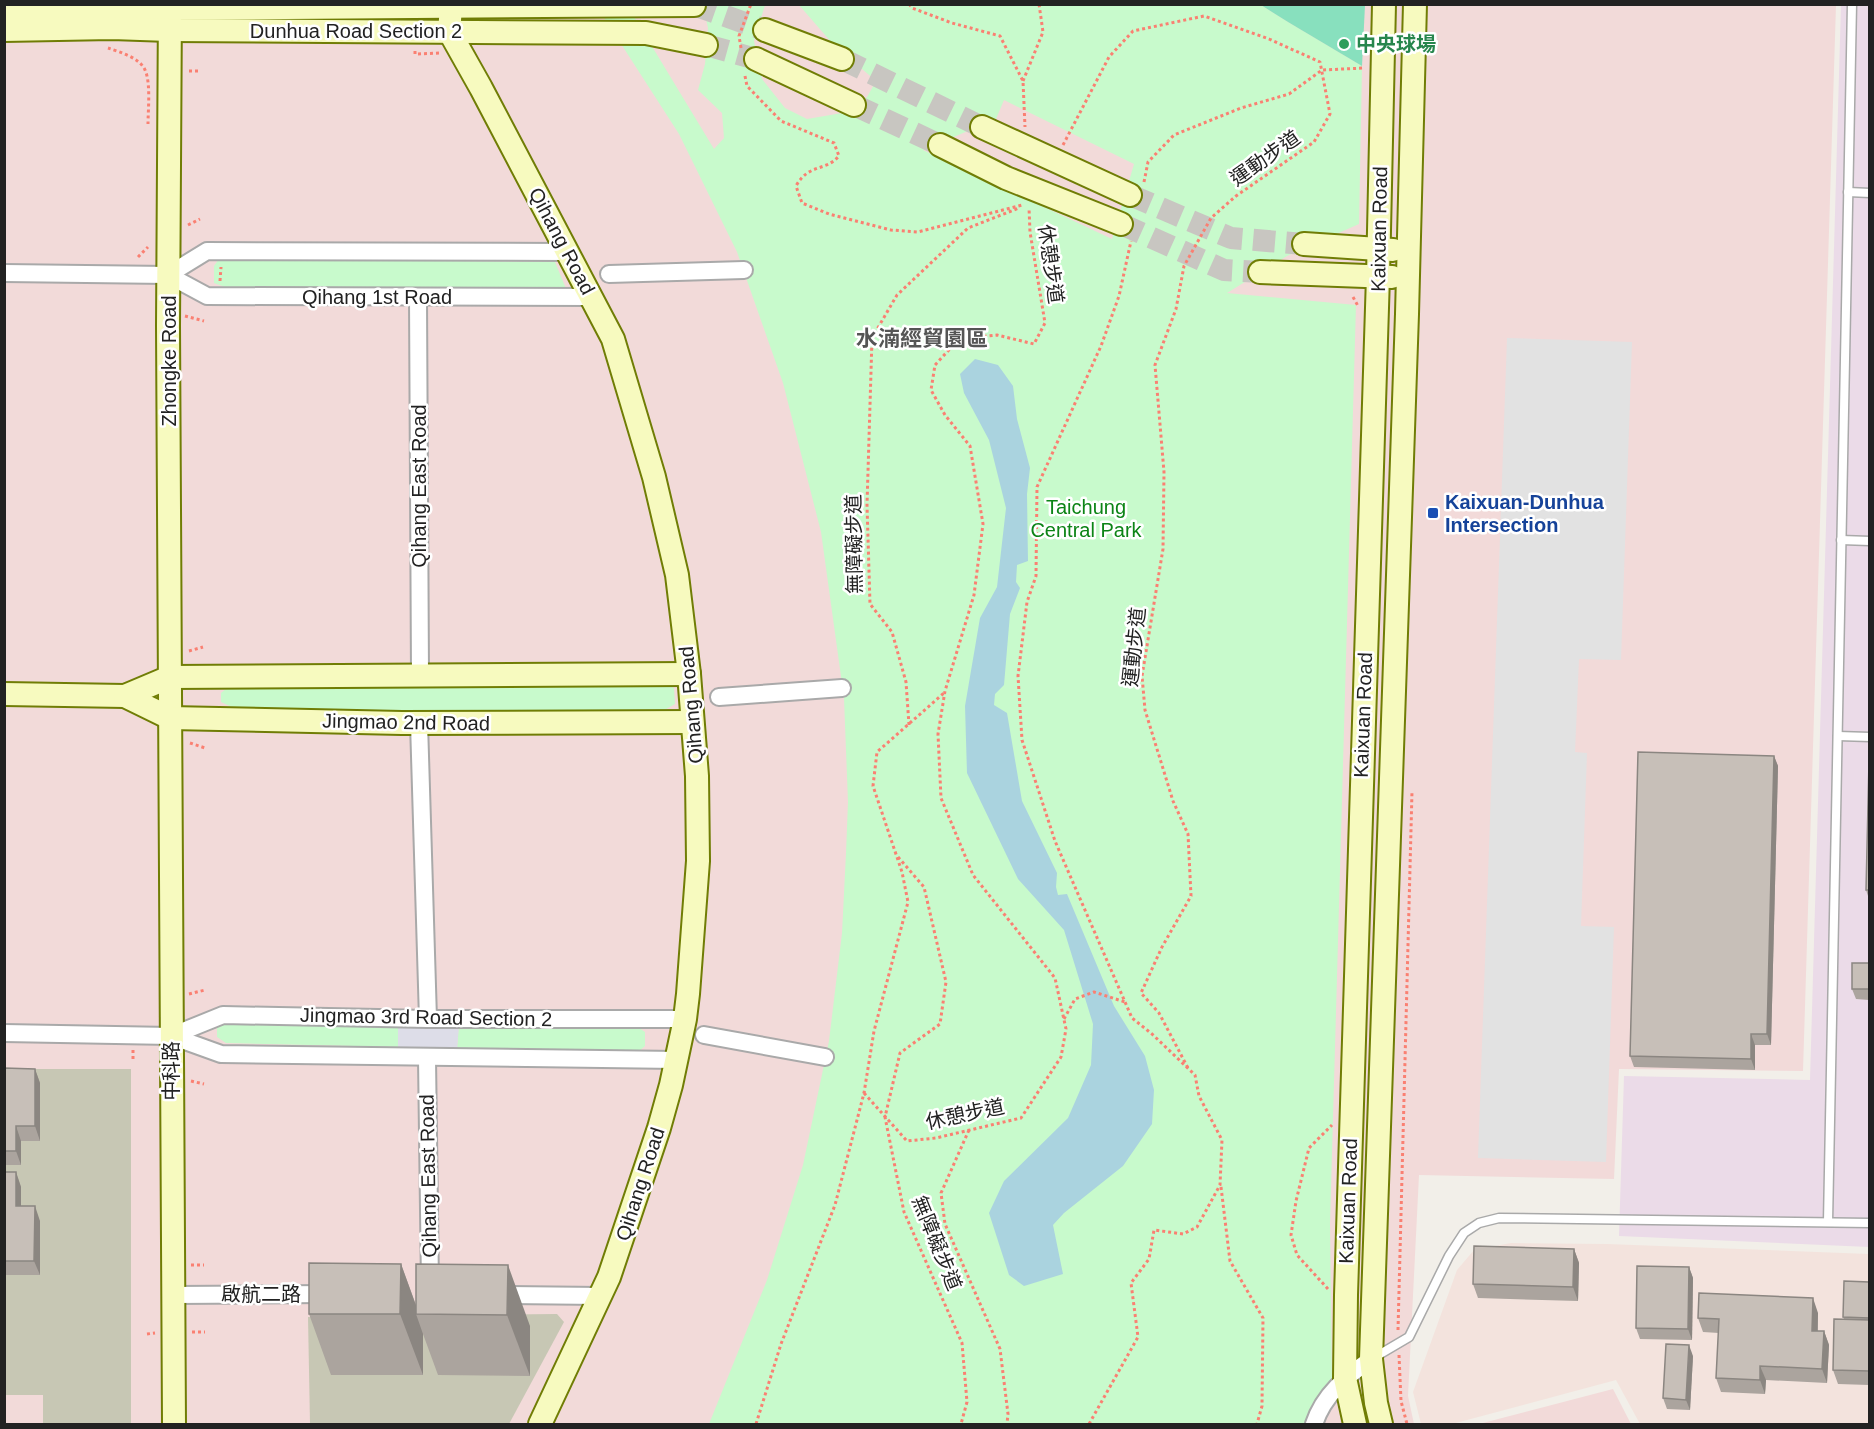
<svg xmlns="http://www.w3.org/2000/svg" width="1874" height="1429" font-family="Helvetica,'Noto Sans TC',sans-serif">
<style>
.commercial{fill:#f2dad9}
.industrial{fill:#ebdbe8}
.military{fill:#f3e3dd}
.construction{fill:#c7c7b4}
.park{fill:#c8facc;fill-rule:evenodd}
.pitch{fill:#88e0be}
.parking{fill:#e2e2e2}
.plaza{fill:#dddde8}
.water{fill:#aad3df}
.lines{fill:none;stroke-linecap:round;stroke-linejoin:round}
.secondary-tunnel{stroke:#c8c6c1;stroke-width:22;stroke-dasharray:22 11;stroke-linecap:butt}
.lane-casing{stroke:#a9a9a9;stroke-width:11}
.street-casing{stroke:#a9a9a9;stroke-width:20}
.secondary-casing{stroke:#707d05;stroke-width:26}
.path{stroke:#fa8072;stroke-width:3;stroke-dasharray:3 3;stroke-linecap:butt}
.lane{stroke:#fff;stroke-width:8}
.street{stroke:#fff;stroke-width:16}
.secondary{stroke:#f7fabf;stroke-width:22}
.wall{fill:#aba49e}
.shaded-wall{fill:#8b8681}
.building{fill:#c7bfb8;stroke:#8b8681;stroke-width:1.5}
.leisure-dot{fill:#2e9e5b;stroke:#fff;stroke-width:2}
.transit-dot{fill:#1a4fb4;stroke:#fff;stroke-width:2}
.labels{text-anchor:middle;stroke-width:5;stroke-linejoin:round;paint-order:stroke}
.street-label{font-size:20px;fill:#222;stroke:#fff}
.leisure-label{font-size:20px;font-weight:bold;fill:#27864d;stroke:#fff;text-anchor:start}
.transit-label{font-size:20px;font-weight:bold;fill:#164399;stroke:#fff;text-anchor:start}
.park-label{font-size:20px;fill:#0c8416;stroke:#fff}
.quarter-label{font-size:22px;font-weight:bold;fill:#555;stroke:#fff}
</style>
<rect width="100%" height="100%" fill="#f2efe9"/>
<g class="commercial">
<path d="M5,5H1836L1803,1071L1619,1069L1614,1179L1419,1175L1408,1396L1414,1424H5Z"/>
<path d="M1613,1389L1631,1424H1479Z"/>
</g>
<path class="industrial" d="M1841,5H1869V1247L1619,1236L1624,1076L1810,1080Z"/>
<path class="military" d="M1511,1243L1607,1244L1869,1254V1424H1640L1616,1380L1452,1424H1421L1413,1392L1457,1270L1474,1250Z"/>
<g class="construction">
<path d="M4,1069H131V1424H43V1395H5Z"/>
<path d="M557,1314L564,1322L509,1424H310L308,1317Z"/>
</g>
<g class="park">
<path d="M596,5H627L714,149L724,138L722,113L698,90L705,64L708,28L703,5H765L754,41L762,79L785,108L807,119L848,112L867,97L876,81L832,43L799,5H1261L1288,22L1362,66L1359,224L1287,256L1227,293L1356,305L1330,1224L1332,1382L1309,1424H709L767,1280L803,1165L829,1041L842,933L846,853L848,802L844,698L821,532L783,383L737,252L679,134ZM1004,100L1134,164L1112,239L923,150L996,119Z"/>
<path d="M219,259L555,262L567,291L225,287L214,283V266Z"/>
<path d="M661,681L674,688L675,704L661,712L426,713L234,708L221,702V693L233,683Z"/>
<path d="M223,1022L398,1025V1047L226,1043L217,1037V1026Z"/>
<path d="M459,1024L636,1026L645,1032V1046L637,1053L457,1049Z"/>
</g>
<path class="pitch" d="M1261,5H1365L1362,66L1288,22Z"/>
<path class="parking" d="M1507,338L1632,342L1621,660L1579,659L1575,752L1587,753L1581,926L1614,927L1606,1162L1478,1158Z"/>
<path class="plaza" d="M459,1024L457,1049L398,1047V1025Z"/>
<path class="water" d="M975,359L998,365L1013,386L1017,419L1030,468L1027,494L1028,561L1017,565L1016,582L1020,588L1010,614L1004,685L995,694L994,705L1007,713L1022,801L1057,873L1056,887L1058,895L1067,894L1114,1006L1145,1056L1154,1090L1152,1124L1123,1166L1064,1213L1053,1225L1063,1274L1024,1286L1009,1275L989,1213L1004,1181L1068,1118L1091,1065L1093,1024L1064,930L1018,879L967,773L965,706L980,618L997,587L1006,508L989,440L964,393L960,374Z"/>
<g class="lines">
<g class="secondary-tunnel">
<path d="M694,5L765,30"/>
<path d="M706,45L756,59"/>
<path d="M842,59L982,127"/>
<path d="M854,105L940,145"/>
<path d="M1130,195L1231,238L1304,244"/>
<path d="M1121,224L1224,270L1260,272"/>
</g>
<defs>
<g id="lane">
<path d="M1848,192L1870,193"/>
<path d="M1841,540L1870,541"/>
<path d="M1838,736L1870,737"/>
<path d="M1828,1222L1852,4"/>
<path d="M1375,1357L1409,1337L1449,1256L1464,1233L1479,1223L1499,1218L1870,1223"/>
</g>
<g id="street">
<path d="M4,273L168,275L207,296L592,297"/>
<path d="M609,274L744,270"/>
<path d="M168,275L207,251L568,252"/>
<path d="M418,298L420,674"/>
<path d="M719,697L842,688"/>
<path d="M419,723L428,1019"/>
<path d="M4,1033L171,1036L221,1054L677,1060"/>
<path d="M704,1035L825,1057"/>
<path d="M171,1036L223,1015L428,1019H685"/>
<path d="M427,1058L430,1285"/>
<path d="M173,1295L330,1294"/>
<path d="M497,1295L601,1296"/>
<path d="M1314,1424C1324,1394 1346,1377 1371,1359"/>
</g>
<g id="secondary">
<path d="M170,4L168,326L174,1424"/>
<path d="M451,8L449,31L481,88L613,339L654,477L677,575L689,674L697,776L698,861L688,994L685,1019L671,1085L659,1128L609,1277L540,1424"/>
<path d="M4,10L694,5"/>
<path d="M4,30L112,28L169,30L646,33L706,45"/>
<path d="M765,30L842,59"/>
<path d="M756,59L854,105"/>
<path d="M982,127L1130,195"/>
<path d="M940,145L1006,178L1121,224"/>
<path d="M1304,244L1393,250"/>
<path d="M1260,272L1392,277"/>
<path d="M4,694L125,696L170,677L689,674"/>
<path d="M125,696L170,718L402,723L692,722"/>
<path d="M1355,1424L1345,1378L1346,1295L1378,276L1384,4"/>
<path d="M1381,1424L1376,1403L1371,1359L1407,314L1415,4"/>
</g>
</defs>
<use href="#lane" class="lane-casing"/>
<use href="#street" class="street-casing"/>
<use href="#secondary" class="secondary-casing"/>
<g class="path">
<path d="M909,4L912,8L952,23L1000,36L1023,81L1025,127"/>
<path d="M108,48C120,52 140,58 145,70C151,83 148,110 148,124"/>
<path d="M741,48L739,36L751,4"/>
<path d="M415,51V54L441,53"/>
<path d="M189,71H200"/>
<path d="M745,76L747,86L781,121L834,143L839,156C825,172 809,163 796,186L802,203L829,214L891,230L918,232L1022,205"/>
<path d="M1023,81L1043,32L1039,4"/>
<path d="M1063,145L1109,57L1133,31L1204,16L1269,39L1320,62L1330,114L1314,142L1236,196L1211,218L1184,266L1176,309L1155,365L1164,472L1163,549L1142,676L1145,710L1173,801L1188,834L1191,896L1162,947L1141,993L1159,1013L1188,1068"/>
<path d="M1144,182L1148,162L1174,135L1241,108L1289,94L1322,70L1364,68"/>
<path d="M188,225L200,219"/>
<path d="M138,257L148,247"/>
<path d="M220,281L221,267"/>
<path d="M1353,297L1358,306"/>
<path d="M185,316L204,321"/>
<path d="M189,651L203,647"/>
<path d="M909,725L906,682L892,632L870,604L867,505L872,338L897,295L968,228L1019,208"/>
<path d="M190,743L205,748"/>
<path d="M898,857L924,887L946,982L940,1024L900,1053L885,1117L904,1212L962,1343L967,1402L961,1424"/>
<path d="M189,994L205,990"/>
<path d="M1064,1019L1075,999L1094,992L1125,1002"/>
<path d="M133,1050V1060"/>
<path d="M191,1081L204,1084"/>
<path d="M864,1093L907,1141L936,1138L1021,1118L1061,1057L1066,1029L1055,978L973,875L941,798L938,734L945,691L974,595L983,524L970,446L945,415L931,390L935,365L959,339L997,335L1034,344L1045,323L1030,232L1029,208"/>
<path d="M969,1130L941,1193L945,1224L1000,1349L1008,1414L1007,1424"/>
<path d="M1221,1187L1230,1261L1263,1318L1262,1406L1257,1424"/>
<path d="M191,1265H204"/>
<path d="M1328,1289L1297,1255L1291,1235L1296,1201L1309,1148L1332,1125"/>
<path d="M1398,1330L1412,791"/>
<path d="M192,1332H205"/>
<path d="M147,1334L155,1333"/>
<path d="M1399,1355L1401,1401L1407,1424"/>
<path d="M756,1424L781,1344L835,1205L864,1093L874,1031L908,902L902,872L873,786L877,752L944,693"/>
<path d="M1089,1424L1138,1337L1131,1283L1149,1259L1154,1230L1183,1234L1197,1227L1220,1185L1222,1140L1199,1096L1195,1075L1152,1034L1132,1018L1055,841L1022,740L1018,676L1027,602L1036,576L1037,487L1101,346L1119,296L1131,241"/>
</g>
<use href="#lane" class="lane"/>
<use href="#street" class="street"/>
<use href="#secondary" class="secondary"/>
</g>
<g class="wall">
<path d="M1774,756L1778,766L1771,1045H1755V1070L1634,1067L1630,1056Z"/>
<path d="M1869,761V899L1866,890Z"/>
<path d="M1869,963V1000L1856,999L1852,989Z"/>
<path d="M4,1068L35,1069L40,1083V1141H21V1165H4Z"/>
<path d="M4,1172H16L21,1187V1206L40,1221V1275H4Z"/>
<path d="M1574,1249L1579,1263L1578,1301L1478,1298L1473,1284Z"/>
<path d="M401,1264L416,1305V1264L530,1326V1376L438,1375L423,1334V1375H331L309,1314Z"/>
<path d="M1689,1267L1693,1278L1692,1340L1640,1339L1636,1328Z"/>
<path d="M1869,1282V1385L1838,1384L1833,1370L1844,1319L1843,1317Z"/>
<path d="M1818,1313V1331H1824L1829,1345L1827,1383L1766,1380L1765,1394L1721,1392L1716,1378L1719,1333L1703,1332L1698,1318Z"/>
<path d="M1693,1356L1690,1410L1667,1409L1663,1398Z"/>
</g>
<g class="shaded-wall">
<path d="M1774,756L1778,766L1771,1045L1767,1034Z"/>
<path d="M1751,1034L1755,1045V1070L1751,1059Z"/>
<path d="M35,1069L40,1083V1141L35,1126Z"/>
<path d="M16,1126L21,1141V1165L16,1151Z"/>
<path d="M16,1172L21,1187V1221L16,1206Z"/>
<path d="M35,1206L40,1221V1275L34,1261Z"/>
<path d="M1574,1249L1579,1263L1578,1301L1573,1287Z"/>
<path d="M401,1264L419,1314H416L423,1334V1375L400,1314Z"/>
<path d="M508,1265L530,1326V1376L507,1315Z"/>
<path d="M1689,1267L1693,1278L1692,1340L1688,1329Z"/>
<path d="M1813,1298L1818,1313L1817,1345L1812,1331Z"/>
<path d="M1824,1331L1829,1345L1827,1383L1822,1369Z"/>
<path d="M1689,1345L1693,1356L1690,1410L1686,1400Z"/>
<path d="M1760,1366L1766,1380L1765,1394L1760,1380Z"/>
</g>
<g class="building">
<path d="M1638,752L1774,756L1767,1034H1751V1059L1630,1056Z"/>
<path d="M1869,761V890H1866Z"/>
<rect x="1852" y="963" width="17" height="26"/>
<path d="M4,1068L35,1069V1126H16V1151H4Z"/>
<path d="M4,1172H16V1206H35L34,1261H4Z"/>
<path d="M1474,1246L1574,1249L1573,1287L1473,1284Z"/>
<path d="M309,1263L401,1264L400,1314H309Z"/>
<path d="M416,1264L508,1265L507,1315L416,1314Z"/>
<path d="M1637,1266L1689,1267L1688,1329L1636,1328Z"/>
<path d="M1844,1281L1869,1282V1318L1843,1317Z"/>
<path d="M1699,1293L1813,1298L1812,1331H1824L1822,1369L1760,1366V1380L1716,1378L1719,1319L1698,1318Z"/>
<path d="M1834,1319L1869,1320V1371L1833,1370Z"/>
<path d="M1666,1344L1689,1345L1686,1400L1663,1398Z"/>
</g>
<circle class="leisure-dot" cx="1344" cy="44" r="6"/>
<rect class="transit-dot" x="1427" y="507" width="12" height="12" rx="3"/>
<g class="labels">
<g class="street-label">
<text x="356" y="38">Dunhua Road Section 2</text>
<text transform="translate(1265 158) rotate(-35)" y="7">運動步道</text>
<text transform="translate(1379 229) rotate(-89)" y="7">Kaixuan Road</text>
<text transform="translate(562 241) rotate(62)" y="7">Qihang Road</text>
<text transform="translate(1051 264) rotate(82)" y="7">休憩步道</text>
<text x="377" y="304">Qihang 1st Road</text>
<text transform="translate(169 361) rotate(-90)" y="7">Zhongke Road</text>
<text transform="translate(419 486) rotate(-90)" y="7">Qihang East Road</text>
<text transform="translate(854 544) rotate(-91)" y="7">無障礙步道</text>
<text transform="translate(1134 647) rotate(-84)" y="7">運動步道</text>
<text transform="translate(691 705) rotate(-95)" y="7">Qihang Road</text>
<text transform="translate(1363 715) rotate(-88)" y="7">Kaixuan Road</text>
<text transform="translate(406 722) rotate(1)" y="7">Jingmao 2nd Road</text>
<text transform="translate(426 1017) rotate(1)" y="7">Jingmao 3rd Road Section 2</text>
<text transform="translate(171 1071) rotate(-90)" y="7">中科路</text>
<text transform="translate(965 1114) rotate(-12)" y="7">休憩步道</text>
<text transform="translate(428 1176) rotate(-91)" y="7">Qihang East Road</text>
<text transform="translate(640 1184) rotate(-72)" y="7">Qihang Road</text>
<text transform="translate(1348 1201) rotate(-88)" y="7">Kaixuan Road</text>
<text transform="translate(937 1243) rotate(68)" y="7">無障礙步道</text>
<text x="261" y="1301">啟航二路</text>
</g>
<g class="leisure-label">
<text x="1356" y="51">中央球場</text>
</g>
<g class="transit-label">
<text x="1445" y="509">Kaixuan-Dunhua<tspan x="1445" dy="23">Intersection</tspan></text>
</g>
<g class="park-label">
<text x="1086" y="514">Taichung<tspan x="1086" dy="23">Central Park</tspan></text>
</g>
<g class="quarter-label">
<text x="922" y="346">水湳經貿園區</text>
</g>
</g>
<rect width="1874" height="1429" fill="none" stroke="#222222" stroke-width="12"/>
</svg>
